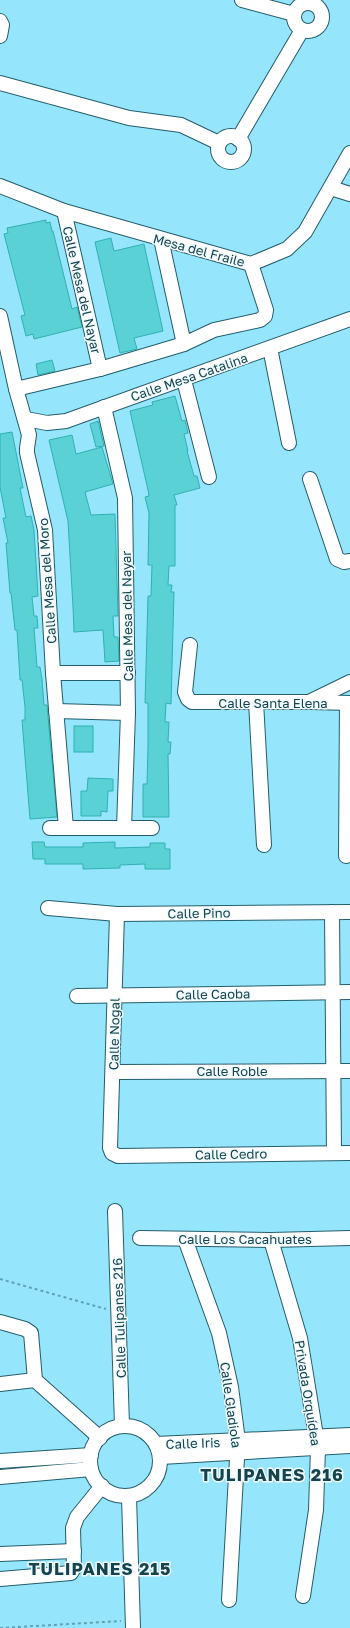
<svg xmlns="http://www.w3.org/2000/svg" width="350" height="1628" font-family="'Golos Text',sans-serif">
<style>
.building{fill:#5ad1d4;stroke:#31b0b3}
.lines{fill:none;stroke-linecap:round;stroke-linejoin:round}
.street-casing{stroke:#245d6c;stroke-width:16}
.path{stroke:#5fa2b4;stroke-width:2;stroke-dasharray:3 3;stroke-linecap:butt}
.street{stroke:#fff;stroke-width:14}
.labels{text-anchor:middle;stroke-width:3;stroke-linejoin:round;paint-order:stroke}
.street-label{font-size:13px;fill:#15444f;stroke:#f1fbfd}
.district-label{font-size:17px;font-weight:bold;letter-spacing:1px;fill:#15444f;stroke:#f1fbfd}
</style>
<rect width="100%" height="100%" fill="#95e6fd"/>
<g class="building">
<path d="M46,220V223L50,222L52,231H53L72,309L77,307L82,327L34,339L33,334L26,336L21,316L25,315L4,234L8,233L7,228Z"/>
<path d="M111,238L114,251L144,244L163,331L134,338L137,349L120,353L95,242Z"/>
<path d="M52,360L55,371L38,375L36,364Z"/>
<path d="M175,396L182,421L185,420L188,433L184,434L188,451H187L194,476H197L200,488L174,495L177,505H175V566H169L168,585H172L171,592H174L171,704L166,703L165,722H169L168,742H171L170,754H168L169,817H143V784H147L148,745V703H145L148,596H151L152,565H148L149,513L145,497L149,496L148,490L130,411L153,405L152,402Z"/>
<path d="M98,421L104,446L96,447L90,424Z"/>
<path d="M12,432L23,488H20L26,517L31,516L34,530L38,596L32,597L34,616H37L38,628H34L37,667H40L42,679L44,705H47L57,817L30,819L22,720H25V707L22,680H20L17,630H15L11,593H10L6,543H8L3,518H6L0,487V434Z"/>
<path d="M72,435L76,454L102,447L113,484L85,492L91,515L115,514L118,616H113L114,637H118L119,661L105,662L103,630L74,632L73,607L68,521L49,440Z"/>
<rect x="74" y="726" width="19" height="26"/>
<path d="M88,778L113,779V791H108L107,812L101,811V816H81V791H87Z"/>
<path d="M32,842H44L45,847H83V843L115,842V848L150,847V843H165V849H170V869H145V864L120,865V868L83,869V864H45V859H33Z"/>
</g>
<g class="lines">
<defs>
<g id="street">
<path d="M242,0L294,14"/>
<circle cx="308" cy="17" r="14"/>
<path d="M0,21L2,25L0,36"/>
<path d="M0,83L129,118L181,125L219,143"/>
<circle cx="231" cy="149" r="13"/>
<path d="M238,139L302,30"/>
<path d="M0,186L64,211L251,264L287,249L305,232L350,153"/>
<path d="M331,188L350,194"/>
<path d="M64,211L100,369"/>
<path d="M161,239L184,344"/>
<path d="M0,316L16,389L29,435L27,448V453L45,530L53,673L66,828"/>
<path d="M270,348L289,443"/>
<path d="M184,380L209,477"/>
<path d="M16,389L100,369L184,344L214,330L260,320L265,316L266,310L251,264"/>
<path d="M104,407L125,498L128,713L124,828"/>
<path d="M26,419L47,423L66,421L350,319"/>
<path d="M310,479L337,559L344,562L350,561"/>
<path d="M190,645L185,692L188,699L192,702H311L350,703"/>
<path d="M53,673H128"/>
<path d="M311,701L350,682"/>
<path d="M256,702L264,845"/>
<path d="M56,711L128,713"/>
<path d="M50,828H152"/>
<path d="M346,856L347,703"/>
<path d="M48,908L117,914L350,912"/>
<path d="M332,912L334,1152"/>
<path d="M117,914L110,1148L112,1153L118,1156L350,1153"/>
<path d="M77,996L350,992"/>
<path d="M113,1072L350,1071"/>
<path d="M115,1211L122,1425"/>
<path d="M140,1238L271,1240L350,1238"/>
<path d="M185,1239L219,1333L231,1387L238,1441L229,1600"/>
<path d="M271,1240L300,1338L318,1448L316,1510L303,1596"/>
<path d="M0,1322L25,1329L31,1333L35,1380L100,1438"/>
<path d="M0,1384L35,1380"/>
<circle cx="125" cy="1461" r="35"/>
<path d="M156,1444L350,1435"/>
<path d="M161,1457L350,1446"/>
<path d="M0,1461L91,1455"/>
<path d="M0,1477L91,1469"/>
<path d="M129,1497L133,1628"/>
<path d="M0,1554L74,1551"/>
<path d="M0,1579L71,1573L74,1568L73,1528L77,1517L102,1486"/>
</g>
</defs>
<use href="#street" class="street-casing"/>
<g class="path">
<path d="M0,1279L106,1309"/>
<path d="M0,1628L121,1621"/>
</g>
<use href="#street" class="street"/>
</g>
<g class="labels">
<g class="street-label">
<text transform="translate(199 250) rotate(15)" y="5">Mesa del Fraile</text>
<text transform="translate(82 290) rotate(77)" y="5">Calle Mesa del Nayar</text>
<text transform="translate(189 377) rotate(-19)" y="5">Calle Mesa Catalina</text>
<text transform="translate(47 581) rotate(-94)" y="5">Calle Mesa del Moro</text>
<text transform="translate(127 616) rotate(-91)" y="5">Calle Mesa del Nayar</text>
<text x="273" y="708">Calle Santa Elena</text>
<text transform="translate(199 913) rotate(-1)" y="5">Calle Pino</text>
<text transform="translate(213 994) rotate(-1)" y="5">Calle Caoba</text>
<text transform="translate(114 1034) rotate(-89)" y="5">Calle Nogal</text>
<text x="232" y="1076">Calle Roble</text>
<text transform="translate(231 1154) rotate(-1)" y="5">Calle Cedro</text>
<text x="245" y="1244">Calle Los Cacahuates</text>
<text transform="translate(119 1318) rotate(-92)" y="5">Calle Tulipanes 216</text>
<text transform="translate(308 1393) rotate(81)" y="5">Privada Orquídea</text>
<text transform="translate(231 1405) rotate(82)" y="5">Calle Gladiola</text>
<text transform="translate(193 1443) rotate(-2)" y="5">Calle Iris</text>
</g>
<g class="district-label">
<text x="272" y="1481">TULIPANES 216</text>
<text x="100" y="1575">TULIPANES 215</text>
</g>
</g>
</svg>
